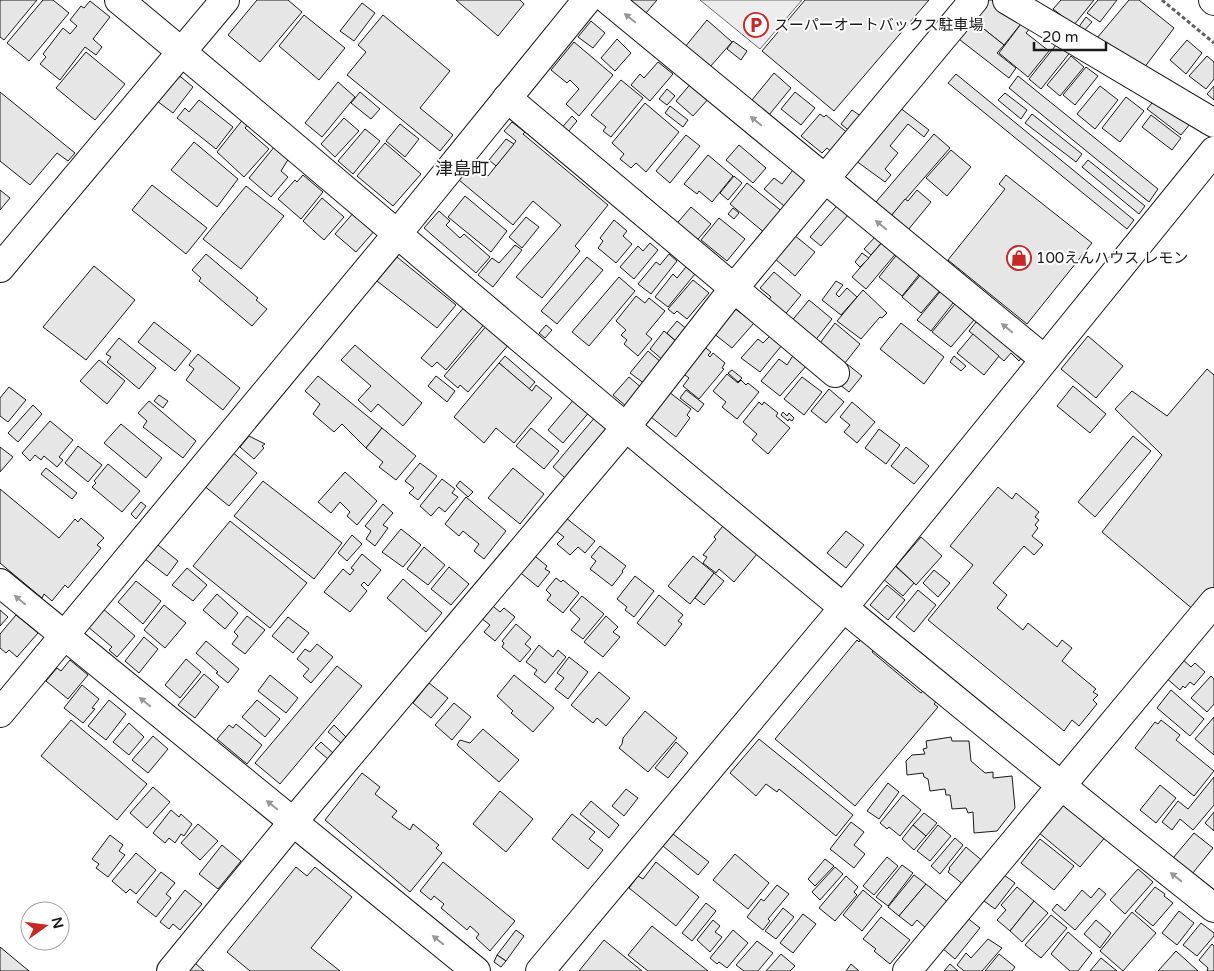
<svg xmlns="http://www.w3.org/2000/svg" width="1214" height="971" font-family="'Varela Round','Noto Sans JP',sans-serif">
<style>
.built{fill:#ededed;stroke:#6a6a6a}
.building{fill:#e6e6e6;stroke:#1a1a1a}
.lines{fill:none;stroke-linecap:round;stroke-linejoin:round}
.minor-casing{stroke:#1a1a1a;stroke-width:30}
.major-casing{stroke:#1a1a1a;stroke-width:30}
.path{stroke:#5f5f5f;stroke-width:3;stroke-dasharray:4 2.5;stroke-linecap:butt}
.minor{stroke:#fff;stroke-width:28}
.major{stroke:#fff;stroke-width:28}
.oneway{fill:#989898}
.labels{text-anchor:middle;stroke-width:4;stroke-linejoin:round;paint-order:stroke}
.poi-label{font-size:15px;fill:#1a1a1a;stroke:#fff;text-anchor:start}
.quarter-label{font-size:18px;fill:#1a1a1a;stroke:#fff}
</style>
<rect width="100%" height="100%" fill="#fff"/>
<path class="built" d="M700,0H802L760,49Z"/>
<g class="building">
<path d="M0,0H37L4,40L0,37Z"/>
<path d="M43,0H53L69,13L29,61L7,43Z"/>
<path d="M257,0H288L302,12L260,62L228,35Z"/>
<path d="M456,0H520L524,4L498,36Z"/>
<path d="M630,0H657L646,13Z"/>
<path d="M805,0H929L834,111L762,51Z"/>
<path d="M983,0H992L1024,20L1004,45L970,18Z"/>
<path d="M1061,0H1094L1074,25L1053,9Z"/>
<path d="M1098,0H1117L1100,22L1087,13Z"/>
<path d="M1129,0H1139L1174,28L1144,68L1097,38Z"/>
<path d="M90,1L110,17L93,39L102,47L96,55L85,47L60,80L40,64L46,57L43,54L63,28L70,34L77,26L70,20L81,6L84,8Z"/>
<path d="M362,3L375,13L354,41L340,31Z"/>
<path d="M304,15L345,48L319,80L279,46Z"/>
<path d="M383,15L450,71L420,108L453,135L440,151L347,75L366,52L358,45Z"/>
<path d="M1086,17L1092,22L1083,32L1078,28Z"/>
<path d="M970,18L1004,45L997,53L1016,68L1009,78L955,36Z"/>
<path d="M707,20L732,42L709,68L685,47Z"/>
<path d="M1024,20L1032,26L1026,33L1049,51L1028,77L999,53Z"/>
<path d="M591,21L605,33L593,48L578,37Z"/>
<path d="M617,39L631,53L615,71L601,58Z"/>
<path d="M1060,40L1072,50L1041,89L1029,79Z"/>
<path d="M1187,40L1202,53L1186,74L1170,60Z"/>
<path d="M733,41L747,51L741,60L727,49Z"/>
<path d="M574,42L613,75L579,116L566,104L579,89L570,80L567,83L551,70Z"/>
<path d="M86,52L125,84L95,120L56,88Z"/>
<path d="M1071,56L1084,67L1060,96L1047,85Z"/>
<path d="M1207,56L1214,62V79L1206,89L1189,76Z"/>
<path d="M658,62L673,74L650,101L631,85L640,74L644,78Z"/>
<path d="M1086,67L1098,76L1075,105L1063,95Z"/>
<path d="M176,73L193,87L173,113L149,95Z"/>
<path d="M774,73L791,88L769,115L752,100Z"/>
<path d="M956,74L1134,220L1127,229L948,83Z"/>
<path d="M1018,76L1158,189L1149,202L1009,88Z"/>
<path d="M621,80L643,98L611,137L603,131L606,127L591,115Z"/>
<path d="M693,81L710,97L693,116L676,101Z"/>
<path d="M338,82L355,97L322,137L305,123Z"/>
<path d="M1100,86L1118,100L1095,129L1077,114Z"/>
<path d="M1214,86V100L1207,94Z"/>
<path d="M667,89L675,96L667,105L659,99Z"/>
<path d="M0,92L75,153L68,161L57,153L30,185L0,161Z"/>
<path d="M360,92L380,109L371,119L351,103Z"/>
<path d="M795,92L815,108L801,125L781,109Z"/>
<path d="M1005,93L1027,110L1021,119L998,100Z"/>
<path d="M1126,97L1144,111L1120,142L1102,128Z"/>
<path d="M1157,97L1195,118L1181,135L1147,109Z"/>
<path d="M199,100L233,127L216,149L177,118L185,108L189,112Z"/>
<path d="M645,103L679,132L646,172L636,163L631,168L620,159L624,154L612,143Z"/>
<path d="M895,104L929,130L924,137L908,124L890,146L898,153L885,169L891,175L885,182L852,158Z"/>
<path d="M670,106L688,120L683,127L665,113Z"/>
<path d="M852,110L865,119L853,134L841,124Z"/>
<path d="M820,114L824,117L826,115L850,135L834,154L827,148L822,153L801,136Z"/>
<path d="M1032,114L1082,154L1076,162L1025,123Z"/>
<path d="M1151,115L1181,138L1172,150L1142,127Z"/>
<path d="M572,116L577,121L564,137L558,132Z"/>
<path d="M244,118L249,123L245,128L269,149L244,177L217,152Z"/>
<path d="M344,118L359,131L335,157L321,144Z"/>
<path d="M512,122L525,132L523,134L608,205L575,246L580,251L542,298L516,277L561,225L533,201L513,225L459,180L472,163L488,176L516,141L504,131Z"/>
<path d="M400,124L419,139L405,157L386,141Z"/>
<path d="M365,129L380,141L353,174L338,161Z"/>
<path d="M934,134L950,148L891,216L876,202Z"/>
<path d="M686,135L700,146L670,183L656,171Z"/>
<path d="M506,139L514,144L496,166L489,160Z"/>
<path d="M194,142L238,179L217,207L171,170Z"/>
<path d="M385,143L421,174L393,206L357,176Z"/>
<path d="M739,145L766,168L753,183L726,160Z"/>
<path d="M275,146L289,158L281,171L288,177L271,197L249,178Z"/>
<path d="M951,150L971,167L947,196L926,178Z"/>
<path d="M708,155L733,176L712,202L699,191L697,194L684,184Z"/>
<path d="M1088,160L1145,206L1139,214L1082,167Z"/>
<path d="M796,166L815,182L790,211L764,189L774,178L782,184Z"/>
<path d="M303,175L323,192L301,219L278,199L295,180L297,182Z"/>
<path d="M1006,175L1092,243L1027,324L948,260L1005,189L999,184Z"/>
<path d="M734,176L742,183L728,200L720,193Z"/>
<path d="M747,183L784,213L766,234L730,204Z"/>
<path d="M152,185L207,228L186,254L132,210Z"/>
<path d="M246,186L284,216L241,269L203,239Z"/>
<path d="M0,190L10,198L0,210Z"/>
<path d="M917,190L931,202L908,230L891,216L905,199L908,201Z"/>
<path d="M465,196L507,231L491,252L448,217Z"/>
<path d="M322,198L344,217L324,240L303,221Z"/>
<path d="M841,201L849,214L821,246L810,237Z"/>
<path d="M691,207L711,224L693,245L673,228Z"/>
<path d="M733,208L739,213L734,219L728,214Z"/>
<path d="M355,211L376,229L356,252L335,234Z"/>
<path d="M439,211L450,221L446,225L460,238L464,234L490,257L476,273L424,228Z"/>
<path d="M526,217L539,227L522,248L509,237Z"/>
<path d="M719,218L745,239L727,261L701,240Z"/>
<path d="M614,220L627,231L623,236L632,244L616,263L598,248L603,241L600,238Z"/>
<path d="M794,235L815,252L795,276L774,258Z"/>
<path d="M875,237L882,242L871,255L864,249Z"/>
<path d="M885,239L898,251L866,289L852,277Z"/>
<path d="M650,243L658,250L634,279L620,267L638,246L643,251Z"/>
<path d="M515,245L522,250L493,287L478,275L492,258L499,263Z"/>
<path d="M899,252L922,271L902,296L879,277Z"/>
<path d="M862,253L869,258L860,267L855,262Z"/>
<path d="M206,254L258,298L256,300L267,309L252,326L199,281L201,278L192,270Z"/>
<path d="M669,254L677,261L651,294L638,284L656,262L660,265Z"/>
<path d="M397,257L456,305L437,328L377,281Z"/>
<path d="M587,257L603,270L557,324L541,311Z"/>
<path d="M94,266L135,300L86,360L43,327Z"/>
<path d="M686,267L695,274L668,307L655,297L673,274L677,278Z"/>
<path d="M774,272L801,295L783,317L766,303L771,297L760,288Z"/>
<path d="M923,272L942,288L921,313L902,297Z"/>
<path d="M619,277L635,291L589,346L572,332Z"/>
<path d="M693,280L709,293L687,319L677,311L674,314L668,309Z"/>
<path d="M836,281L843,285L836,294L839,297L847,288L857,297L841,315L822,300Z"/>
<path d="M944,287L957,298L931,331L917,320Z"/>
<path d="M863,290L887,313L882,318L880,317L861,339L837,321Z"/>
<path d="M636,296L645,303L649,298L665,311L646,334L652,339L638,356L624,344L627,340L621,335L626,330L616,321Z"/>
<path d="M809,300L832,319L814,342L790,323Z"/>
<path d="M955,304L974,320L951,347L932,332Z"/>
<path d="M466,305L486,322L446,370L437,362L432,367L421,358Z"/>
<path d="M734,308L754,323L732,348L713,333Z"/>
<path d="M677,321L689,331L679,344L667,333Z"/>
<path d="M154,322L191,351L175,371L138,342Z"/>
<path d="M976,322L985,328L988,324L1026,352L1019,361L1011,353L1004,361L969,331Z"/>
<path d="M835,323L860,344L845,363L820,343Z"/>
<path d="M901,323L944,357L924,384L880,349Z"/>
<path d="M488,324L510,343L468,392L460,385L458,388L444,376Z"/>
<path d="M546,325L552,330L545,338L539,333Z"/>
<path d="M664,331L679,344L664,361L650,349Z"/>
<path d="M973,334L999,356L984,375L957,353Z"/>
<path d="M771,335L782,345L760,372L741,358L758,339L763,343Z"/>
<path d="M1088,336L1123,366L1096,398L1061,369Z"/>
<path d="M119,338L156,368L139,389L107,362L111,357L106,354Z"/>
<path d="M698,342L711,352L708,355L710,357L713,353L725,363L722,368L724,369L699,399L683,386L689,378L677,369Z"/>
<path d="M355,345L422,403L403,426L378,404L371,412L358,400L371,386L341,360Z"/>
<path d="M648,351L662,363L645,384L630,373Z"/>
<path d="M198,354L240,388L223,410L186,380L194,369L189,365Z"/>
<path d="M794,354L807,365L780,396L761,381L779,359L787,365Z"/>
<path d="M505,356L535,382L529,389L499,363Z"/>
<path d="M954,356L966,366L961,371L950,362Z"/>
<path d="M99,360L125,381L107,404L80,381Z"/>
<path d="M499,363L532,391L536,385L552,398L514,443L496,428L484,443L454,417Z"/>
<path d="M847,364L862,376L849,392L834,380Z"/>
<path d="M1207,369L1214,375V588L1195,611L1102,532L1162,455L1115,409L1132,391L1167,416Z"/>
<path d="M732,370L742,378L738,382L728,373Z"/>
<path d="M727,374L738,383L741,380L746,385L748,383L759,392L737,419L722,407L726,402L713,391Z"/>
<path d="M318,376L382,428L366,448L342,424L334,432L313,414L320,404L305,391Z"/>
<path d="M436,376L455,391L447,402L428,386Z"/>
<path d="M629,377L643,389L627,407L613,395Z"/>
<path d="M802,377L822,392L804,415L784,399Z"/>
<path d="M660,385L691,409L687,415L690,418L676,437L641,409Z"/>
<path d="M1073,386L1106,414L1090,433L1057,406Z"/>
<path d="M9,387L26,400L8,422L0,416V398Z"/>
<path d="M829,389L844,402L826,423L811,411Z"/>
<path d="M686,390L704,404L698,412L680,398Z"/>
<path d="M159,395L168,401L163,408L154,401Z"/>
<path d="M576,397L591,410L563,443L548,430Z"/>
<path d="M149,401L196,441L183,458L143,427L147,421L138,413Z"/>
<path d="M759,402L762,405L764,402L778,413L776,416L790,428L768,454L752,440L757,434L743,422Z"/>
<path d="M852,402L875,422L857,443L844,432L850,425L840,417Z"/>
<path d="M33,405L42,414L18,442L8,433Z"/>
<path d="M783,412L787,416L789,413L794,418L792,421L789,419L788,421L781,415Z"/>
<path d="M596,416L609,426L565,478L553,467Z"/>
<path d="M50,421L73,440L59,457L63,460L57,467L44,456L41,460L35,455L30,461L22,453Z"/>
<path d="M121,424L162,458L146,478L104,443Z"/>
<path d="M382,428L416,456L396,480L379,467L383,462L366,448Z"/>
<path d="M531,428L559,451L544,469L516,446Z"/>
<path d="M879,429L900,445L886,464L865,448Z"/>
<path d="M249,436L265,444L262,446L264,448L254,459L240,447Z"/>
<path d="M1133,436L1151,451L1095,517L1078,502Z"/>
<path d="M78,446L102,465L88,482L65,463Z"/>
<path d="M0,447L13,457L0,472Z"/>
<path d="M906,447L929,466L914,484L891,466Z"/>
<path d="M231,451L257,473L229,506L203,485Z"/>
<path d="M420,463L437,476L418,500L409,493L414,488L405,481Z"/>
<path d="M108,464L140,491L122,512L92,487L96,483L94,481Z"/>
<path d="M46,468L77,493L72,499L41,474Z"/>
<path d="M513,468L544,494L520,524L488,498Z"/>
<path d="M345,472L377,501L357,525L347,516L350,512L340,502L331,513L318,502Z"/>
<path d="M442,479L455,489L452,493L458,497L445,512L439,507L431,516L420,506Z"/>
<path d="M263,481L342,543L314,579L234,516Z"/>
<path d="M460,481L473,492L468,497L456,486Z"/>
<path d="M998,487L1012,499L1016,493L1039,512L1035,517L1039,520L1035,525L1038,528L1032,536L1043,545L1034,555L1024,546L993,583L1007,595L997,608L1023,630L1028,623L1057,647L1062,640L1072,648L1062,661L1096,689L1093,692L1098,695L1093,700L1097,704L1079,726L1072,720L1064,731L928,620L973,565L950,546Z"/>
<path d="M0,489L59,538L75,519L78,522L81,518L104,538L97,545L101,548L68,588L65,585L52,601L44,594L42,598L0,563Z"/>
<path d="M466,497L506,531L484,559L474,551L479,544L463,531L459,536L445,524Z"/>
<path d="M141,502L146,506L136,519L131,514Z"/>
<path d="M383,504L393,513L383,525L388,528L375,546L366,539L371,531L365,526Z"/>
<path d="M561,514L595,541L585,553L578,547L570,555L557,544L564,537L551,527Z"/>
<path d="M230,521L307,583L270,628L193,566Z"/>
<path d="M727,521L751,540L747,545L757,554L734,582L719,569L716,573L703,563L707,557L703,555L716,539L714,537Z"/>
<path d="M401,529L421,545L403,567L382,552Z"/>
<path d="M846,531L864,545L846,568L827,553Z"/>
<path d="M352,535L362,544L347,561L338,553Z"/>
<path d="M921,537L942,556L916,585L896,566Z"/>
<path d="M158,545L178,561L167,576L145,559Z"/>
<path d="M600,546L626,566L622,571L623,572L612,586L590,569L596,561L591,557Z"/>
<path d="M424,547L445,565L428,585L407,569Z"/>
<path d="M531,553L547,566L545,569L550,572L538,587L517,570Z"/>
<path d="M362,554L381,570L368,586L364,582L361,585L367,591L350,612L324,592L343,569L350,575L354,570L351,568Z"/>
<path d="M693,556L714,573L690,604L668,586Z"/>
<path d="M894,565L914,583L903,596L882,578Z"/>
<path d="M449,567L469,584L451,605L431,589Z"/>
<path d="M187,568L207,585L193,601L172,585Z"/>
<path d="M934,570L950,583L938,597L923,583Z"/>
<path d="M714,573L724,581L704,605L695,598Z"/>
<path d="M635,576L654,591L634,617L625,610L627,607L617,599Z"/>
<path d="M556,578L561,582L563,580L579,593L563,613L547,600L551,595L546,590Z"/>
<path d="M403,579L442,613L426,632L387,598Z"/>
<path d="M136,581L161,601L143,624L118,602Z"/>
<path d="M887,585L905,600L888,620L870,605Z"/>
<path d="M918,590L936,605L914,632L896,617Z"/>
<path d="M217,594L238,613L225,629L203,610Z"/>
<path d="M659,595L683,615L678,621L682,624L665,646L637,623Z"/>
<path d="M582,596L604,614L583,639L571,630L580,619L570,610Z"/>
<path d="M488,602L500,612L504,608L515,617L495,641L484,632L490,625L477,615Z"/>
<path d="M164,605L186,623L165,648L144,630Z"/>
<path d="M102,608L135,636L117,657L109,650L112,647L87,626Z"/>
<path d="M0,610L8,617L0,626Z"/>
<path d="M16,615L38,633L17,657L9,650L6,653L0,648V634Z"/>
<path d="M247,616L265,630L245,654L232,644L238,636L234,632Z"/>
<path d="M606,616L618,627L613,632L620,637L603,657L584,642Z"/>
<path d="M288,617L309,633L293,653L272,636Z"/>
<path d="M516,624L531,637L525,644L531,649L520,662L502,647L504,643L502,641Z"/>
<path d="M864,635L877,646L872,652L921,693L928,685L941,696L934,704L938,707L855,806L775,739L857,640L859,642Z"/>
<path d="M144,637L158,649L139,673L125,661Z"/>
<path d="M206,641L239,669L228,683L216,673L218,672L196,653Z"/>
<path d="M317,644L333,657L311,683L303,676L309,669L297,659L305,649L310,652Z"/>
<path d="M539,645L553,657L558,650L566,657L545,683L534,674L537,670L526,662Z"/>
<path d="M569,657L588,672L568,699L555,689L564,678L557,673Z"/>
<path d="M186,659L201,672L180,698L165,685Z"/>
<path d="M1182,659L1191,667L1195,663L1205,672L1194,685L1190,682L1185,688L1183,686L1180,690L1165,677Z"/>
<path d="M70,660L88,675L68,699L46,681L57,668L61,671Z"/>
<path d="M337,666L362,686L280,784L255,763Z"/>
<path d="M599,672L630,698L606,726L597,718L593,723L571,705Z"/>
<path d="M204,674L219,687L195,718L178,705Z"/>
<path d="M270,675L298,698L286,713L258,691Z"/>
<path d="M514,675L554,708L533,732L511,713L513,711L497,696Z"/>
<path d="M1211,676L1214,679V704L1207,712L1191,698Z"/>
<path d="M429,683L448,698L431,718L413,703Z"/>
<path d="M82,685L99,699L92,708L95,709L83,723L64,708Z"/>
<path d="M1171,690L1204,719L1190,736L1157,708Z"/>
<path d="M109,700L126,714L106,740L88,726Z"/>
<path d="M257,700L280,719L265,737L242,717Z"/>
<path d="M454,703L471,717L452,740L435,725Z"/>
<path d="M645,711L677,738L648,772L619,748L622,744L623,738Z"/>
<path d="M1214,717V755L1195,739Z"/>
<path d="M71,720L147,784L117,820L41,756Z"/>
<path d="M1161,720L1180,735L1176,740L1214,771L1194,796L1135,748L1155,722L1158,724Z"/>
<path d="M129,723L144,737L129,755L113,742Z"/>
<path d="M236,724L262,745L247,764L217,739L229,725L233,728Z"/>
<path d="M334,725L347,738L342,744L328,732Z"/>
<path d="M483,729L519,760L499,782L457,745L460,740L470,743Z"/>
<path d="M153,736L168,749L148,773L132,760Z"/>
<path d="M951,737L952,741H969L971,761L985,773L993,772V778L1012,776L1015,808L997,831L974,833L973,812L968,813L966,808L952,809L950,795H946L945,789L930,791L928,779L924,777L923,773L907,775L906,761L912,755L925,754L923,749L927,748L926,741Z"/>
<path d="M759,739L853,815L836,836L779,789L777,792L766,784L756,796L730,773Z"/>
<path d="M321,742L333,753L328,759L315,748Z"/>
<path d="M676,742L688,753L668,778L655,768Z"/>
<path d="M362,773L380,787L375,794L397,811L392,817L410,830L413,824L439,845L436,848L442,853L410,892L325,820Z"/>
<path d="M1214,777V805L1193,830L1180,819L1172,830L1162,822L1178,801L1188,809Z"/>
<path d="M888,783L899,792L879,819L867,811Z"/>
<path d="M1160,785L1176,798L1156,823L1140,810Z"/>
<path d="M153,787L170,802L147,828L130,813Z"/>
<path d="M626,789L638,798L624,816L612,806Z"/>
<path d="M500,791L533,819L506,852L473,824Z"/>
<path d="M903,795L921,810L900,836L889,827L887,829L880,823Z"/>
<path d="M1064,800L1107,835L1080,867L1038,832Z"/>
<path d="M591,801L619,825L609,838L580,814Z"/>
<path d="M171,810L179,817L181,814L192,824L184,836L181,834L175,843L169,838L165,843L153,833Z"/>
<path d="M1214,812V831L1205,823Z"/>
<path d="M924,813L937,823L926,836L913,825Z"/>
<path d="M572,814L595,832L589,839L603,850L588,869L552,839Z"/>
<path d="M851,822L864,832L854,845L865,854L854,868L830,849Z"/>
<path d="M198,824L218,841L200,860L181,843Z"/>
<path d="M913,825L926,836L914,850L902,839Z"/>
<path d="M938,825L951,836L930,861L917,851Z"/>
<path d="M1194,833L1213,848L1192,874L1173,858Z"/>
<path d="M673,834L709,862L698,875L663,846Z"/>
<path d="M110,835L123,845L119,851L125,855L108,877L96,868L99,864L92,859Z"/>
<path d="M955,838L963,845L940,874L931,866Z"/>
<path d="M1040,839L1074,866L1054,890L1021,863Z"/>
<path d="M222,845L241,861L218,889L199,874Z"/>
<path d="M966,847L985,863L964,885L948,872L950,869L949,868Z"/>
<path d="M136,853L156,870L136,894L130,889L126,893L112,881Z"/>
<path d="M735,854L769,883L748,909L713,880Z"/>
<path d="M887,857L898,866L874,895L863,886Z"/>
<path d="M825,859L834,866L815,886L808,879Z"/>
<path d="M443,862L515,921L490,951L476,938L479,934L470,926L467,930L441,908L444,904L434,896L431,900L420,891Z"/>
<path d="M656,862L699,897L676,926L629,888L638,876L643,879Z"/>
<path d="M902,865L913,873L888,906L876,897Z"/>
<path d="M296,867L307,876L315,867L352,897L311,948L340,971H250L227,952Z"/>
<path d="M835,867L843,874L820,900L812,892Z"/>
<path d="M1138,869L1153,882L1125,914L1110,900Z"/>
<path d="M161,872L175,883L166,894L171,898L156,917L137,902Z"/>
<path d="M1000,872L1015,883L995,909L980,898Z"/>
<path d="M914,875L926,884L899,916L888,907Z"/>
<path d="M846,876L858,887L854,892L857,895L835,921L819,908Z"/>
<path d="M926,884L949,903L928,930L917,920L912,926L899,916Z"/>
<path d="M777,885L789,894L768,919L770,921L763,930L747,917L761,899L764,901Z"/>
<path d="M1017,887L1034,901L1010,931L997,920L1006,910L1001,905Z"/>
<path d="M1155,887L1165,894L1164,896L1173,903L1153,926L1135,911Z"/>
<path d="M1099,888L1106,894L1075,930L1052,910L1057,904L1065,911L1082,890L1091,898Z"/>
<path d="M185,890L202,904L180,930L173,924L169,929L160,922Z"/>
<path d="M863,890L882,906L862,931L843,915Z"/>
<path d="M1034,901L1048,913L1022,942L1010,931Z"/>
<path d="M706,903L716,911L692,941L682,933Z"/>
<path d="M783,908L794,917L776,939L765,931Z"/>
<path d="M1179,911L1194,923L1177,945L1162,933Z"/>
<path d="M1132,912L1156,933L1123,971L1100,951Z"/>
<path d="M803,914L816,924L793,953L780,943Z"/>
<path d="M1051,915L1067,928L1041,958L1025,945Z"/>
<path d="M881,917L910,940L890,964L874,951L876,949L863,939Z"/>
<path d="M966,917L980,928L955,959L942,948Z"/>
<path d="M713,920L720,926L715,932L722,937L710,952L697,940Z"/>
<path d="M1096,920L1111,933L1100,948L1084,934Z"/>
<path d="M1201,923L1214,933V936L1197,956L1183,945Z"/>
<path d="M652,926L708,971H648L628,955Z"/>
<path d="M516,930L524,936L506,961L497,955Z"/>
<path d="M733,930L748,943L727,968L719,962L717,964L710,958Z"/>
<path d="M1068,932L1092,953L1078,971H1070L1051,954Z"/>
<path d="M988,939L1002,948L982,971H964L957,965L966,953L971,958Z"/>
<path d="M604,940L642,971H579Z"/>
<path d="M757,941L773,953L758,971H744L736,965Z"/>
<path d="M1212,944L1214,946V971H1207L1208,968L1199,960Z"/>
<path d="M0,947L29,971H0Z"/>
<path d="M1176,951L1198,971H1158Z"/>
<path d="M781,954L795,966L790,971H766Z"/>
<path d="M999,954L1015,967L1012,971H985Z"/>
<path d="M497,955L506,961L501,967L494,962Z"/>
<path d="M1101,958L1117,971H1090Z"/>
<path d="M195,963L204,971H188Z"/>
<path d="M851,964L859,971H846Z"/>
<path d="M950,964L958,971H944Z"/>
</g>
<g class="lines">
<defs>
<g id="minor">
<path d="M119,0C290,141 457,286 627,428C821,590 1016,751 1214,908"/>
<path d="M608,0L1044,359"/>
<path d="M1007,0L1214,123"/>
<path d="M507,98L835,373"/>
<path d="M0,268L225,0"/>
<path d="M0,583L476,971"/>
<path d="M0,713L398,233L587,0"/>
<path d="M171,971L293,822L626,427L734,288L974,0"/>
<path d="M540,971L844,607L1214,151"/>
<path d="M907,971L1214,602"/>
</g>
<path id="major" d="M1213,0L1214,1"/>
</defs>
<use href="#minor" class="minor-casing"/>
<use href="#major" class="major-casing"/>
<path class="path" d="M1162,0L1214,43"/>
<use href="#minor" class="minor"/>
<use href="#major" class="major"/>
</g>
<defs><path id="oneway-solid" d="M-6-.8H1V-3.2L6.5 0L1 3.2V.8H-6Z" transform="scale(1.25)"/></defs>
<g class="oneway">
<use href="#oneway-solid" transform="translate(630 18) rotate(-141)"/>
<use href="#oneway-solid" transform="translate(756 121) rotate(-141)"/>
<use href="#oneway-solid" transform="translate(881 225) rotate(-141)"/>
<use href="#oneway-solid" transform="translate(1007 328) rotate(-141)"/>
<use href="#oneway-solid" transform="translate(20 600) rotate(-140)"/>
<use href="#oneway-solid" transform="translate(145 702) rotate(-141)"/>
<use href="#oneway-solid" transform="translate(272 805) rotate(-141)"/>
<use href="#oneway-solid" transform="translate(1176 877) rotate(-142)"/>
<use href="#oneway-solid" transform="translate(438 940) rotate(-141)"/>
</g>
<defs>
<symbol id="parking-ring" viewBox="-11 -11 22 22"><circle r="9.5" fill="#fff" stroke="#c62828" stroke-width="1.5"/><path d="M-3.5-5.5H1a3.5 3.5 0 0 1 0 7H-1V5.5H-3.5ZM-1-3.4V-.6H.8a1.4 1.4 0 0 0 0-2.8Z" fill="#c62828"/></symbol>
<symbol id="shop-ring" viewBox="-11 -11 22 22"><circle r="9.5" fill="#fff" stroke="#c62828" stroke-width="1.5"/><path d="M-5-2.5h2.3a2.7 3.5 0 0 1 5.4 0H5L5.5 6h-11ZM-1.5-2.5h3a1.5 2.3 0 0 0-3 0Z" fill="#c62828"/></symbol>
</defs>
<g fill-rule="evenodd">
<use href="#parking-ring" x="742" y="11" width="28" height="28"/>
<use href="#shop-ring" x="1005" y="244" width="28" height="28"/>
</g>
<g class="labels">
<g class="poi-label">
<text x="774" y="30">スーパーオートバックス駐車場</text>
<text x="1036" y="263">100えんハウス レモン</text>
</g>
<g class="quarter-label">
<text x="462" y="175">津島町</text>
</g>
</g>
<g transform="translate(45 926) rotate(76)"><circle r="24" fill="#ffffff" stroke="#a3a3a3"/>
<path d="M0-4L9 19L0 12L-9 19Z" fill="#c62828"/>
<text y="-8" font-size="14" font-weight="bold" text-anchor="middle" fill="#1a1a1a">N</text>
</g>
<path d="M1034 42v8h72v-8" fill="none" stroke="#1a1a1a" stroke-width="2.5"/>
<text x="1042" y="42" font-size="15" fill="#1a1a1a" stroke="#ffffff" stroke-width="4" paint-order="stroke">20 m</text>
</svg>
